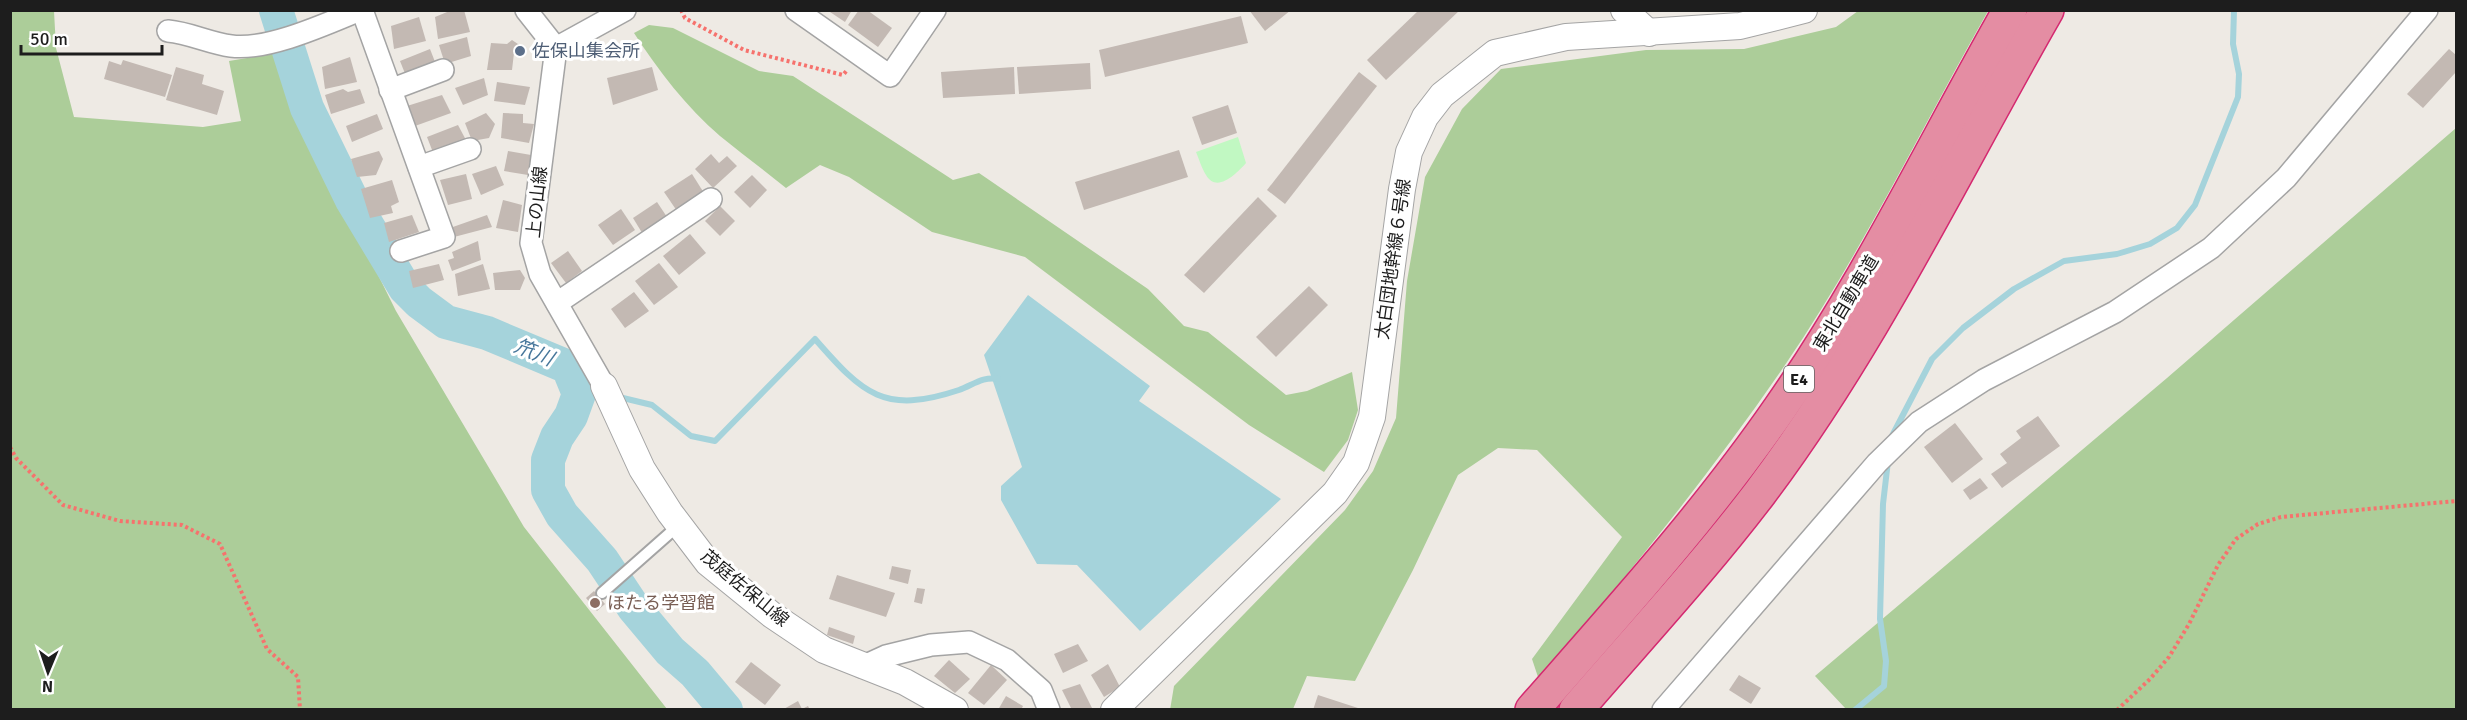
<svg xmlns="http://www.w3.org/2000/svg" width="2467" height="720" font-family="Signika,'Noto Sans JP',sans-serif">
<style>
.forest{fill:#accd99}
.park{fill:#c1f8c2}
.water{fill:#a5d3db}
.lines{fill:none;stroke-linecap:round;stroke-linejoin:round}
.stream{stroke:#a5d3db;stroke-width:6}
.river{stroke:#a5d3db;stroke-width:34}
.building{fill:#c3b9b3}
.service-casing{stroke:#a4a4a4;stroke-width:14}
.minor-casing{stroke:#a4a4a4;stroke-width:24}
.tertiary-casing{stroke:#a4a4a4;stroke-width:28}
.motorway-casing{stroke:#d42970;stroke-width:36}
.path{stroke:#f6726d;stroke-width:4;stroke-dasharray:3 3;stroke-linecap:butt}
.service{stroke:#fff;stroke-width:10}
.minor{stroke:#fff;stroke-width:21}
.tertiary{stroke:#fff;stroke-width:26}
.motorway{stroke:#e48da3;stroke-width:33}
.service-dot{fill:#5c6f8a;stroke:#fff;stroke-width:2}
.education-dot{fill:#8d6e63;stroke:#fff;stroke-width:2}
.labels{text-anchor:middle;stroke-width:6;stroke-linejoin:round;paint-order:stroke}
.shield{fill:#fff;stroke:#616161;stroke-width:1.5}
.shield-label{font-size:16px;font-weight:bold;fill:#1d1d1d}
.service-label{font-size:18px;fill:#4e5e75;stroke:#fff;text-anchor:start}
.street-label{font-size:18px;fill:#1d1d1d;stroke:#fff}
.education-label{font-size:18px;fill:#785e54;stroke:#fff;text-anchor:start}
.water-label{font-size:20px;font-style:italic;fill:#47779b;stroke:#fff}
</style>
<rect width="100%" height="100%" fill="#eeeae4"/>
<g class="forest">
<path d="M10,11H54L56,48L74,117L203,127L241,121L229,61L276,53L316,150L396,311L524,527L667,709H11Z"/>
<path d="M1858,11H1988C1921,129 1862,252 1785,365C1710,475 1625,578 1539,680L1532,659L1622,537L1537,450L1498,448L1458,475L1413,570L1355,681L1307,676L1293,709L1170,710L1174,686L1345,510L1373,471L1396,418L1407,281L1425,177L1462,109L1501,69L1646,50L1744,49L1836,27Z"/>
<path d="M649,25L673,28L759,71L793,76L953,180L979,173L1148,289L1184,326L1208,332L1286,395L1307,391L1352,372L1358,410L1348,440L1324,472L1249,425L1025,257L932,232L849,177L820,165L786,188C764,170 742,154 720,136C687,108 658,70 634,33Z"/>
<path d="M2456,128V709H1846L1815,676L2167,378Z"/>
</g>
<path class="park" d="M1238,137L1246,163C1237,173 1217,194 1206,175C1202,169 1199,159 1196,152Z"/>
<path class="water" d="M1028,295L1150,386L1139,401L1281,499L1140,631L1077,565L1037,564L1001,500V486L1022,467L984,355Z"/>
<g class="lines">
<g class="stream">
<path d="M579,394L594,397"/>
<path d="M623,398L652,405L691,436L715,441L815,339C863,394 884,415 959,390C973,385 983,376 998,379"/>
<path d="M1892,436L1932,359L1963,328L2014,289L2064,261L2117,254L2150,244L2177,228L2195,205L2238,97L2239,74L2233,44L2234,10"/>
<path d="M1855,710L1884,686L1886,661L1880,619L1883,504L1888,461"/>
</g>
<path class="river" d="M276,10L307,108L352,200L405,288L419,302L446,322L487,333L568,367L579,394L571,416L557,437L548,460V490L562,515L602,560L634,608L670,651L695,673L726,710"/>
</g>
<g class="building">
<path d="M452,10H464L470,32L438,39L435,17Z"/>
<path d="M827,10H852L845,22Z"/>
<path d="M859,10H867L892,28L878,47L848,25Z"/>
<path d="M1249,10H1291L1265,31Z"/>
<path d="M1419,10H1460L1386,80L1367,60Z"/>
<path d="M1241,16L1248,43L1105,77L1099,50Z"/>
<path d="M419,17L426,41L394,49L391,26Z"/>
<path d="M467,37L471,56L445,64L439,45Z"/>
<path d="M512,40L521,46L514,53L512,70H487L491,43L507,44Z"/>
<path d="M430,49L437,67L406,76L400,61Z"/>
<path d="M2449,49L2456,55V72L2423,108L2407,94Z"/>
<path d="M350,57L357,82L325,89L322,67Z"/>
<path d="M123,60L172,75L165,97L104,79L109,61L121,65Z"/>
<path d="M1090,63L1091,89L1019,94L1017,67Z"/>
<path d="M176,67L204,75L202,84L224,91L217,115L166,100Z"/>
<path d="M652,67L658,90L613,105L607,78Z"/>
<path d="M1014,67L1015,94L943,98L941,72Z"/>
<path d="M1359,72L1377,86L1285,204L1267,190Z"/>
<path d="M484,78L488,95L463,105L455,88Z"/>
<path d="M497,82L530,87L525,105L494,101Z"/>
<path d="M343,89L348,92L360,89L365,103L331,114L325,95Z"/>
<path d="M442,95L451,113L415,126L407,106Z"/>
<path d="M1228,105L1237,133L1202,145L1192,117Z"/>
<path d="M486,113L495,124L489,138L472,141L465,123Z"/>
<path d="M503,113L523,114V123L534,124L529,143L501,138Z"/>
<path d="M377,114L383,129L352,142L346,126Z"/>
<path d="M458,125L467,142L434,155L427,137Z"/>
<path d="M1179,150L1188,177L1084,210L1075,182Z"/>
<path d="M379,151L383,159L376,175L357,177L351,159Z"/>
<path d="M508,151L531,155L528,175L504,171Z"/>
<path d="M711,154L719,163L727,156L737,166L713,188L695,169Z"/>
<path d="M496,166L504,185L481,195L472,174Z"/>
<path d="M466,174L472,199L448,205L440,180Z"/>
<path d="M692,174L704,193L677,211L664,192Z"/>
<path d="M752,175L767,190L750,208L734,192Z"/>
<path d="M392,180L399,202L391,206L393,213L370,218L361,189Z"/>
<path d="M1258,197L1277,216L1204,293L1184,275Z"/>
<path d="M503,200L522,205L518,232L496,228Z"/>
<path d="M657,202L669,220L644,236L633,218Z"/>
<path d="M720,206L735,221L720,236L705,221Z"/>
<path d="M621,209L635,230L613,245L598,225Z"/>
<path d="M412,215L419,232L389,242L384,223Z"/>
<path d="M487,215L492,227L454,237L450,228Z"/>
<path d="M690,234L706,253L679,275L663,256Z"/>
<path d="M478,241L481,260L452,271L448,260L454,258L452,252Z"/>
<path d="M568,251L582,271L566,283L551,263Z"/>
<path d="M659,263L678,287L654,305L635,281Z"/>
<path d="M439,264L444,280L413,288L409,271Z"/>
<path d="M483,264L490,289L458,296L455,274Z"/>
<path d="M520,270L525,278L520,290H495L493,273Z"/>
<path d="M1309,286L1328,305L1276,357L1256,337Z"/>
<path d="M634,292L649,311L625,328L611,309Z"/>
<path d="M2038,416L2060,446L2002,488L1991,474L2007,463L2000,454L2021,438L2016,431Z"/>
<path d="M1955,423L1983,459L1952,483L1924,447Z"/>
<path d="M1980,478L1988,488L1970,500L1963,490Z"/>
<path d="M892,566L911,570L908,584L889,579Z"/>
<path d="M837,575L895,593L886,617L829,599Z"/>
<path d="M917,588L925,589L922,604L914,602Z"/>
<path d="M594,591L605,604L597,611L586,598Z"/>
<path d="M829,627L855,636L853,644L827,635Z"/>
<path d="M1078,644L1088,661L1063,673L1054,654Z"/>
<path d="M949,660L970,679L955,693L934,676Z"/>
<path d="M751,662L781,685L765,705L735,682Z"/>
<path d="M1108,664L1120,687L1104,697L1091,675Z"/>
<path d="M991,665L1007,680L984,705L968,693Z"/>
<path d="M1739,675L1761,688L1751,704L1729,690Z"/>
<path d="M1080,684L1092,708L1090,710H1072L1062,690Z"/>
<path d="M1318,695L1361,709V710H1313Z"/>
<path d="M1006,696L1023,706L1021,710H998Z"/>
<path d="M798,701L802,709L808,706L810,710H782Z"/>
</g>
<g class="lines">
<defs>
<path id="service" d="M602,593L679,525"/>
<g id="minor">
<path d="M362,10L444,237L401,251"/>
<path d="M526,10L556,48L531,243L540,274L604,386"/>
<path d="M796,10L890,76L935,10"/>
<path d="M168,31C190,33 209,43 231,46C267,51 326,24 360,10"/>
<path d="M556,48L625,10"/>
<path d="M390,90L443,70"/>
<path d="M419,167L470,149"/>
<path d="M557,303L711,199"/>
<path d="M862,667L886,656L931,645L969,642L1007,660L1041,690L1049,710"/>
<path d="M1663,710L1877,463L1919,422L1984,380L2115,312L2211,248L2286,178L2427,10"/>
</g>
<g id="tertiary">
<path d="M1624,10L1649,33"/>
<path d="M604,386L642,469L670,513L708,563L772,615L824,650L905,682L955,710"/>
<path d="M1114,710L1335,493L1356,463L1372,417L1402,189L1409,152L1425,117L1442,95L1495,53L1566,37L1740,26L1804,10"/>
</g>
<g id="motorway">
<path d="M1532,710C1618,612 1706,515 1780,408C1868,282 1934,143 2010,10"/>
<path d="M1576,710C1638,638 1703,568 1760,493C1873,343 1954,172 2047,10"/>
</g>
</defs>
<use href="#service" class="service-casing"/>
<use href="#minor" class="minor-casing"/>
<use href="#tertiary" class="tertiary-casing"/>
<use href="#motorway" class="motorway-casing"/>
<g class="path">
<path d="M681,10L685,18L744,50L843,75L848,69"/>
<path d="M10,447L16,458L63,505L120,521L182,525L220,544L267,649L298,677L300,710"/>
<path d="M2117,710L2150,679L2169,657L2189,624L2218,565L2236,539L2258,524L2281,517L2456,501"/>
</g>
<use href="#service" class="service"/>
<use href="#minor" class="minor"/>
<use href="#tertiary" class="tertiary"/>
<use href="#motorway" class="motorway"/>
</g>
<circle class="service-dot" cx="520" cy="51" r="6"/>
<circle class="education-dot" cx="595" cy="603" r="6"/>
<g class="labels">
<rect class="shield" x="1784" y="366" width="30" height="26" rx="4.5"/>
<g class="shield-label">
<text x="1799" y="385">E4</text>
</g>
<g class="service-label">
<text x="532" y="57">佐保山集会所</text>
</g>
<g class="street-label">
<text transform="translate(537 202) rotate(-84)" y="6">上の山線</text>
<text transform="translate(1393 259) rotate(-82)" y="6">太白団地幹線６号線</text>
<text transform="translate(1846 303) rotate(-59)" y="6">東北自動車道</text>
<text transform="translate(745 588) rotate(40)" y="6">茂庭佐保山線</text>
</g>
<g class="education-label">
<text x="607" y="609">ほたる学習館</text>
</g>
<g class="water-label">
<text transform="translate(534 352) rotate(22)" y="7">笊川</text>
</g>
</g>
<rect width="2467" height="720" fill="none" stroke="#1d1d1d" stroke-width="24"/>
<g transform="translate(48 672) rotate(182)" stroke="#ffffff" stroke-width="4.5" paint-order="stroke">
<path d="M0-4.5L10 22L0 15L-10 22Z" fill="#1d1d1d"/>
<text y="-9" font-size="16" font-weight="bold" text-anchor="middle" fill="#1d1d1d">N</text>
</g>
<path d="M21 45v9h141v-9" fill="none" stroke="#1d1d1d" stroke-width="3"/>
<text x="30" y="45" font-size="18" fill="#1d1d1d" stroke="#ffffff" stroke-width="4.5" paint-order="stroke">50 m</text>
</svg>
